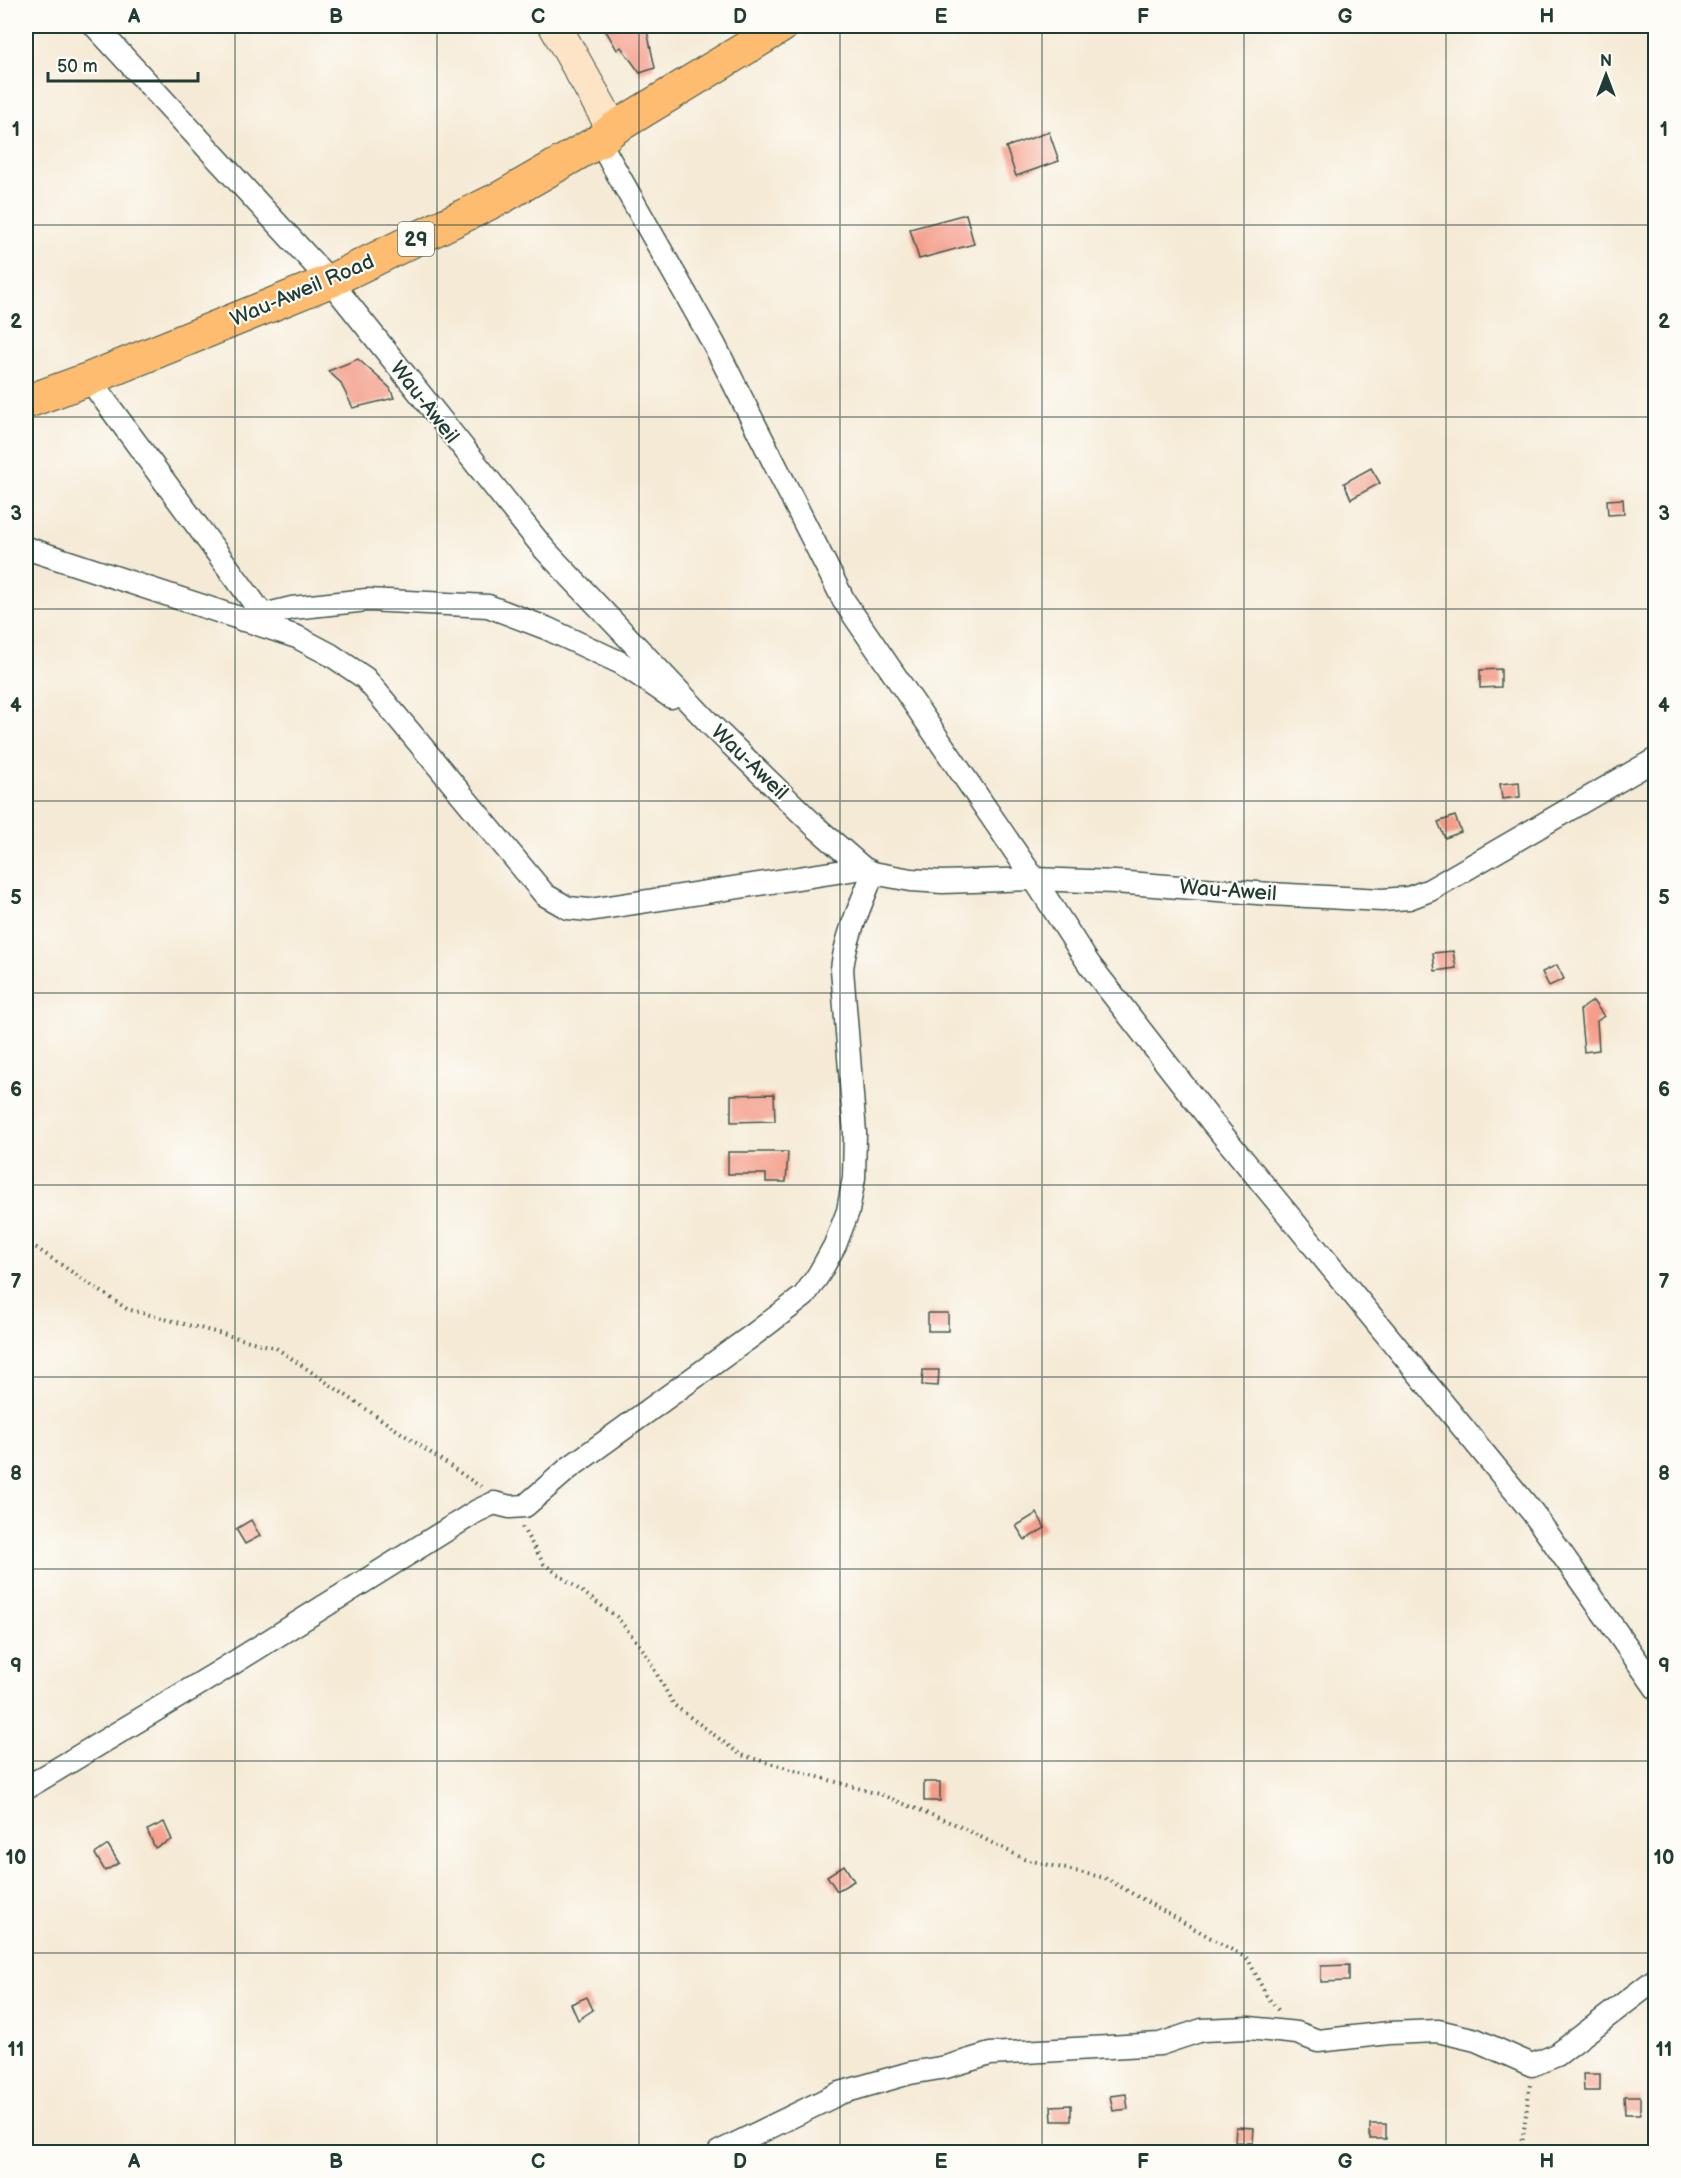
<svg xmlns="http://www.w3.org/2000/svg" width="1681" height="2178" font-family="'Balsamiq Sans',sans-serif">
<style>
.building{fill:#f49e8a}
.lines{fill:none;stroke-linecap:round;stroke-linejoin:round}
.street-casing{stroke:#3f574c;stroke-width:25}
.secondary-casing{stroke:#3f574c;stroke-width:34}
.primary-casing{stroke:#3f574c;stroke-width:35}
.path{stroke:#3f574c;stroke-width:4;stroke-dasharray:1.5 4.5;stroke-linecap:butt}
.street{stroke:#fff;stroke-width:22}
.secondary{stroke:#fee4c6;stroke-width:32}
.primary{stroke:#fdbc70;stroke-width:33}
.grid{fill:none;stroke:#1f3d34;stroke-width:1.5;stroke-opacity:0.55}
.labels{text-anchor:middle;stroke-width:4.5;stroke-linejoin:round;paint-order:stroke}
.shield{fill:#fdfcf7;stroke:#62766e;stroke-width:1.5}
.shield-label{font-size:20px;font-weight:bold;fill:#1f3d34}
.street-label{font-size:21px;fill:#1f3d34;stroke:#fdfcf7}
.neatline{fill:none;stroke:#1f3d34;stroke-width:2}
.grid-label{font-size:20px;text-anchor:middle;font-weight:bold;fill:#1f3d34}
</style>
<rect width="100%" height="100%" fill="#fdfcf7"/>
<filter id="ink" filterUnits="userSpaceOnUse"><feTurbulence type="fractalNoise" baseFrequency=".0167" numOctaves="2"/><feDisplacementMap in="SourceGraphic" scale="12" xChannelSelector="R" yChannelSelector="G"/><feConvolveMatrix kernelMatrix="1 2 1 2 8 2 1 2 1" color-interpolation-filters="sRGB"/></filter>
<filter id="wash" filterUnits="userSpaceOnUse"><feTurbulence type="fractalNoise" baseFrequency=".008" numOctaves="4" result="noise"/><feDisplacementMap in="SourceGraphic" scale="24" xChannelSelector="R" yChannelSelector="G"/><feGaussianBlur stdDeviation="1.35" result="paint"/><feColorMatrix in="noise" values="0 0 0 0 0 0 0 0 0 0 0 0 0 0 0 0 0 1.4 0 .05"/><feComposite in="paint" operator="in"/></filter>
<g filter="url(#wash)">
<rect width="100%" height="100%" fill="#f5ead5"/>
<g id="blocks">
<g class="building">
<path d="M603,26H646L655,68L640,73L621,47L617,50Z"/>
<path d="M1049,132L1059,161L1016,176L1006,147Z"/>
<path d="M966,214L974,244L919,259L910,229Z"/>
<path d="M358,359L390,388L394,398L353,408L340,382L328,371Z"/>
<path d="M1371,468L1380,483L1351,499L1344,483Z"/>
<path d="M1623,499L1624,514L1608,515L1607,500Z"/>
<path d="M1501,669V687L1480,688V670Z"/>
<path d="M1519,782L1520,797L1502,799L1500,784Z"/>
<path d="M1455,816L1461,832L1445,838L1438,822Z"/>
<path d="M1453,951L1456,968L1435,971L1433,953Z"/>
<path d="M1557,965L1564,979L1549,986L1542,972Z"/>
<path d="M1593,1001L1604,1016L1597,1021L1599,1050L1584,1052L1580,1010Z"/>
<path d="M774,1094L775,1121L731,1122V1095Z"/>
<path d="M728,1152H788L786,1182H766V1174H728Z"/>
<rect x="928" y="1313" width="20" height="18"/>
<path d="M923,1370H939L938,1386L922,1385Z"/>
<path d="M1037,1513L1045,1528L1025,1540L1016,1526Z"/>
<path d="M251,1520L260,1536L245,1544L236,1529Z"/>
<rect x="924" y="1782" width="16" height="19"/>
<path d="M164,1822L172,1840L155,1848L147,1830Z"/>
<path d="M108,1845L119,1863L105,1871L95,1854Z"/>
<path d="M844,1865L854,1881L837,1891L827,1876Z"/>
<path d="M1349,1965V1981L1321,1982V1966Z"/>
<path d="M587,1997L593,2010L578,2020L571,2004Z"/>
<path d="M1583,2074H1600V2091H1584Z"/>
<path d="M1126,2094L1128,2109L1113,2111L1110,2096Z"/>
<path d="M1624,2096H1640V2114H1625Z"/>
<path d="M1071,2105V2121H1052L1051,2106Z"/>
<rect x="1370" y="2124" width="16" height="15"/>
<path d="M1236,2127L1254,2128L1253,2143L1235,2142Z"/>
</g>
</g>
</g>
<g filter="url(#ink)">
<use href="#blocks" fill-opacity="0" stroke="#3f574c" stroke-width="1.5"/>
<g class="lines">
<defs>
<g id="street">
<path d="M95,26L330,281L545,550L709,723L817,828L863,868L873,873L911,880L943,882L1034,879L1115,882L1270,894L1382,900L1409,898L1430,890L1656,759"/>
<path d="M599,141L714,344L844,601L1034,879L1089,964L1212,1122L1533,1513L1656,1688"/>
<path d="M89,379L263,615"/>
<path d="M26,548L297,637L331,655L365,678L545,895L568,908L589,910L863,868"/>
<path d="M243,620L292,608L367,600L488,606L546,628L621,663L671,697"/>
<path d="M26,1788L214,1675L477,1511L494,1503L510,1507L525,1506L569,1468L753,1335L804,1296L819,1274L835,1245L848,1211L854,1178L855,1133L842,969C846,935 861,905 873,873"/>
<path d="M719,2152L840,2093L910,2073L946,2067L990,2054L1160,2044L1202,2030L1249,2028L1297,2033L1318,2041L1389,2033L1438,2031L1476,2040L1532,2065L1557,2055L1656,1979"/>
</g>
<path id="secondary" d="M555,26L613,129"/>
<path id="primary" d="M26,402L89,379L330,281L502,197L599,141L613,129L782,26"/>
</defs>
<use href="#street" class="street-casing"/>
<use href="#secondary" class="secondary-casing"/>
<use href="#primary" class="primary-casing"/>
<g class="path">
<path d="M26,1241L127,1309L276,1348L481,1487"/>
<path d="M522,1527L544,1564L617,1617L644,1651L674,1705L741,1755L882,1795L959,1826L1024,1859L1105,1878L1248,1959L1266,1995L1278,2010"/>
<path d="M1521,2152L1530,2084"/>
</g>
<use href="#street" class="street"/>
<use href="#secondary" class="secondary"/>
<use href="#primary" class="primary"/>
</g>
</g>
<path class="grid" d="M235,26V2152M437,26V2152M639,26V2152M840,26V2152M1042,26V2152M1244,26V2152M1446,26V2152M26,225H1656M26,417H1656M26,609H1656M26,801H1656M26,993H1656M26,1185H1656M26,1377H1656M26,1569H1656M26,1761H1656M26,1953H1656"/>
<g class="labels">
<rect class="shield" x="398" y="222" width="36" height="34" rx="4.5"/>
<g class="shield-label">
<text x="416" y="246">29</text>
</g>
<g class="street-label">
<text transform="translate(302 290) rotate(-23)" y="7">Wau-Aweil Road</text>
<text transform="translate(425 402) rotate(52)" y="7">Wau-Aweil</text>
<text transform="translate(750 762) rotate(44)" y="7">Wau-Aweil</text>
<text transform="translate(1228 890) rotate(4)" y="7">Wau-Aweil</text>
</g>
</g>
<rect width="1681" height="2178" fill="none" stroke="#fdfcf7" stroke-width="66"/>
<g transform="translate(1606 75)" stroke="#fdfcf7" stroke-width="4.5" paint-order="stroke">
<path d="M0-4.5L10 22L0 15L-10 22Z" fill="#1f3d34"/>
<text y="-9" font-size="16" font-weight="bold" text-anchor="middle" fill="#1f3d34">N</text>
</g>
<path d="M48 72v9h150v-9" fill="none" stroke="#1f3d34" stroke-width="3"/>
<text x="57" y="72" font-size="18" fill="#1f3d34" stroke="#fdfcf7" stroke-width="4.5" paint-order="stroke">50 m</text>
<rect x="33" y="33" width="1615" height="2112" class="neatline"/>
<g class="grid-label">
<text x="134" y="23">A</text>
<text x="336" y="23">B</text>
<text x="538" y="23">C</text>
<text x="740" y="23">D</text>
<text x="941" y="23">E</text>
<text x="1143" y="23">F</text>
<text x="1345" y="23">G</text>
<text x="1547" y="23">H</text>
<text x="16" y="136">1</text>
<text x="1664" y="136">1</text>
<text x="16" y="328">2</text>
<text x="1664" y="328">2</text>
<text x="16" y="520">3</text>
<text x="1664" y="520">3</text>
<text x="16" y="712">4</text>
<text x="1664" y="712">4</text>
<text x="16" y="904">5</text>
<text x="1664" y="904">5</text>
<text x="16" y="1096">6</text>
<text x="1664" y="1096">6</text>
<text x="16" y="1288">7</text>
<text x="1664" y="1288">7</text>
<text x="16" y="1480">8</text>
<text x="1664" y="1480">8</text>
<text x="16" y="1672">9</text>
<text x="1664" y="1672">9</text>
<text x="16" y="1864">10</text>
<text x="1664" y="1864">10</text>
<text x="16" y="2056">11</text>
<text x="1664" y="2056">11</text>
<text x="134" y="2168">A</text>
<text x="336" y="2168">B</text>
<text x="538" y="2168">C</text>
<text x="740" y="2168">D</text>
<text x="941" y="2168">E</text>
<text x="1143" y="2168">F</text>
<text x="1345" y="2168">G</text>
<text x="1547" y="2168">H</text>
</g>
</svg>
